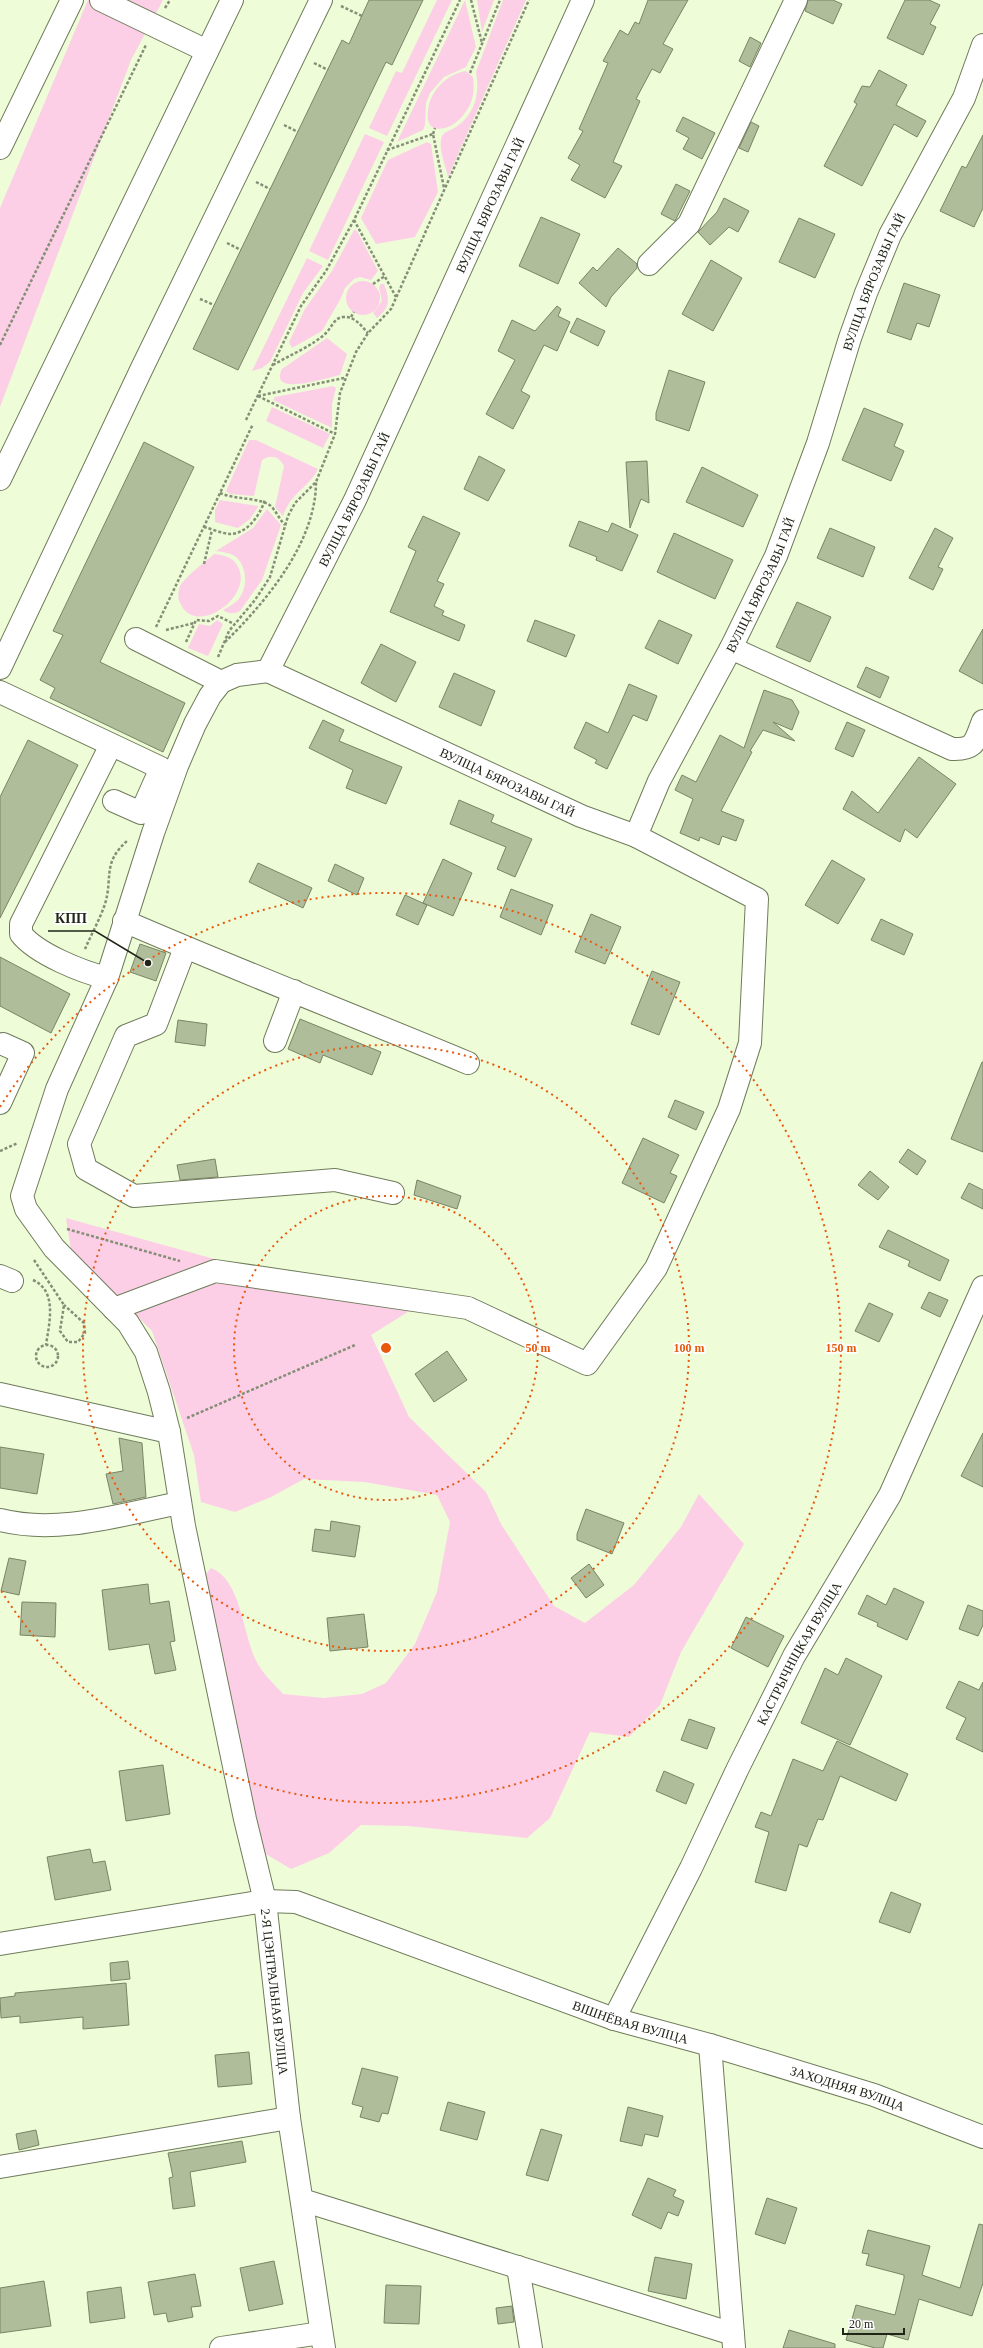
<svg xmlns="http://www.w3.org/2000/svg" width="983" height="2348" font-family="Georgia,serif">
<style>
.green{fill:#fccfe7}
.building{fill:#b0bd9b;stroke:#798565}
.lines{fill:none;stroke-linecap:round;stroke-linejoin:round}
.minor-casing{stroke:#6f7b5b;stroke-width:24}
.major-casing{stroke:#6f7b5b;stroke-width:24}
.path{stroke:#858e76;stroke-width:2.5;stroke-dasharray:3 2;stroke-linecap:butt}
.minor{stroke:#fff;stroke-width:22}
.major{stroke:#fff;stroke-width:22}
.ring{fill:none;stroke:#e8590c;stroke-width:2;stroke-dasharray:2 4}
.labels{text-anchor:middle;stroke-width:3.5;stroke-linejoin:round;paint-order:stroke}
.street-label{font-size:13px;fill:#212518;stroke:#fff}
.centre{fill:#e8590c;stroke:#fff;stroke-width:2}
.ring-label{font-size:12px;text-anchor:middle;font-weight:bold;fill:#e8590c;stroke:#fff;stroke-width:3.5;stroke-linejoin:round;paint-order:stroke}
.leader{fill:none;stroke:#212518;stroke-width:1.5}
.callout-dot{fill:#212518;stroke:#fff;stroke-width:1.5}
.callout-label{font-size:14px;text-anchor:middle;font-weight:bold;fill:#212518;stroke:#fff;stroke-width:3.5;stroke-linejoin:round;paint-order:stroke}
</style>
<rect width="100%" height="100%" fill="#eefcd8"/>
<g class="green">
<path d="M88,0H163L131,60L0,407V208Z"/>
<path d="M437,0H452L387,136L369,128L396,71L402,73Z"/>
<path d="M465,0L476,47L466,67L444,77L430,93L426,103L425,125L423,130L397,142Z"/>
<path d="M477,0H494L482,32Z"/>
<path d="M503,0H526L448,177C446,167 439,151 441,140C442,131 450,131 456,127C475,114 480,94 476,72Z"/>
<path d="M466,71L473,77C474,85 474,92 472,99C468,114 449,135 432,127C428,123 427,118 428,112C429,92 446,74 466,71Z"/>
<path d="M365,134L384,142L328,260L309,251Z"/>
<path d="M427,142L431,144L438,192L415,237L376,244L361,218L388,160Z"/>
<path d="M354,230L357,231L378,271L371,280L360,277L354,279L345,288L341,298L322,331L292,348L289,342L305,309L332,271Z"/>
<path d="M307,258L323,266L303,293L270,362L262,368L252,371Z"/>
<circle cx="363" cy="298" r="17"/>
<path d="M381,284H384C390,299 390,308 377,318L373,313L382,301L379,287Z"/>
<path d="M327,338L347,354L340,375C329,377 268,398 282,369Z"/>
<path d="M333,386L336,388L332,404V428L273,400L275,397Z"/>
<path d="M272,407L330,434L323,448L266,421Z"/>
<path d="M249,440H256L318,469C308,489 291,492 283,516L275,507L284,466C279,456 271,454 262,460L254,496L230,494L226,491Z"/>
<path d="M220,500L258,506V507L250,519L238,528L215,522V510Z"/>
<path d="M267,509L281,525L262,580L240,611C234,614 229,614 223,610C228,607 234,604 238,600C247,589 248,571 238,559C233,553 223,552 216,551L253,528Z"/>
<path d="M214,554C226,555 237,559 240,572C248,600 195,637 180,603C177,597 178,588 182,583C191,572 204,563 214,554Z"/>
<path d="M217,620L223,624L208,656L188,648L199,624L210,626Z"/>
<path d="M66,1218L218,1260L435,1295L371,1335L409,1417L486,1492L501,1524L554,1606L585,1623L634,1585L681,1527L699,1494L744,1544L681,1652L660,1705L629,1737L590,1732L550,1818L527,1838L408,1826L361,1825L329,1853L291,1869L264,1853L203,1577L211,1568C243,1580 242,1639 259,1666C265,1676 275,1685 283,1694L323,1698L362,1694L386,1683L415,1644L437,1592L450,1522L437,1495L365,1482L304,1479L271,1497L235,1512L201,1502L194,1455L152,1331L71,1250Z"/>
</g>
<g class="building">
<path d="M369,0H423L392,65L386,62L238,370L193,349L342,40L349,44Z"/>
<path d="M648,0H688L663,44L673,49L660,73L652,69L636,99L640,101L613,162L622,166L605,198L571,180L580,165L568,158L583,131L579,129L608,63L603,61L620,30L628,35L635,22L639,24Z"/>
<path d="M808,0H833L842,4L833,24L805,11Z"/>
<path d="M905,0H929L940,5L930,24L936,27L923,55L887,38Z"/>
<path d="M750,37L761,43L750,67L739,61Z"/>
<path d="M879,70L907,85L896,105L926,121L917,137L894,124L862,186L824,166L857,104L854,102L862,86L870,87Z"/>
<path d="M683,117L715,133L702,159L683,149L689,138L676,131Z"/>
<path d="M751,122L759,126L748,152L739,148Z"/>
<path d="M983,135V208L974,227L940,211L962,166L966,168Z"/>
<path d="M676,184L690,191L675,221L661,214Z"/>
<path d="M724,198L749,211L738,232L729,227L710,245L698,232L717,212Z"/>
<path d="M541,217L580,234L558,284L519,266Z"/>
<path d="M799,218L835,234L815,278L779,262Z"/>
<path d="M618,248L637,264V268L611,297L606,307L579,283L593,267L597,271Z"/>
<path d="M711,260L742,278L713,331L682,314Z"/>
<path d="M904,283L940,295L929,327L917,323L911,340L887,332Z"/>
<path d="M557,306L561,309L558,316L570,322L557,351L544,345L521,391L530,396L513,429L486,414L515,360L498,351L512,320L535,331Z"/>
<path d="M577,318L605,331L598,346L570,332Z"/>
<path d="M669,370L705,382L689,431L656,420V413Z"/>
<path d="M864,408L903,424L894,446L904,451L891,481L842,460Z"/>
<path d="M144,442L194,467L100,662L185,703L163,752L50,698L55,688L40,680L63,635L53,631Z"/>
<path d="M479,456L505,470L488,501L464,489Z"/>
<path d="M647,461L649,503L641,499L630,528L626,462Z"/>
<path d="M702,467L758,495L743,527L686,502Z"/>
<path d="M423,516L460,533L437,581L444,584L434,606L444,611L442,615L465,625L459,641L390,612L416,551L408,547Z"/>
<path d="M579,521L608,532L612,523L638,535L622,571L596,560L597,557L569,546Z"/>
<path d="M830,528L875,547L863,577L817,558Z"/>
<path d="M935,528L953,538L938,567L943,569L933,590L909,578Z"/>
<path d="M674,533L733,560L715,599L657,572Z"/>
<path d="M797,602L831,617L810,662L776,647Z"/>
<path d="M535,620L575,635L566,657L527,641Z"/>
<path d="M659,620L692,635L678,664L645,648Z"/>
<path d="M983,629V684L959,671Z"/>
<path d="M381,644L416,662L396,702L361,683Z"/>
<path d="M866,667L889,677L880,698L857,687Z"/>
<path d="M454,673L495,691L481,726L439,707Z"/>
<path d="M629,684L657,696L647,721L633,715L607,769L595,763L597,760L574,748L586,722L608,733Z"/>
<path d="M764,690L792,700L799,712L792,730L773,722L795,741L763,730L750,751L752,752L721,811L744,820L736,841L722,836L719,845L700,837L699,841L680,833L693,799L675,790L682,775L696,782L720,735L744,748Z"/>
<path d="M323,720L344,730L339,741L402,767L386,804L346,788L353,770L309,748Z"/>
<path d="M847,722L865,730L853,757L835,749Z"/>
<path d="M28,740L78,765L0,918V797Z"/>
<path d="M919,757L956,784L917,838L905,829L900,842L843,809L852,791L878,813Z"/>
<path d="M459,800L494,815L491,822L532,839L515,877L497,869L506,847L450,824Z"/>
<path d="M443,859L472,873L453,916L423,903Z"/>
<path d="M832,860L865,879L838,924L805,905Z"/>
<path d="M258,863L312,888L303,908L249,882Z"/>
<path d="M335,864L364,878L357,895L328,881Z"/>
<path d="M511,889L553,905L541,935L500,917Z"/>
<path d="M405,895L427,905L418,925L396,915Z"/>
<path d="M591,914L621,927L605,964L575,952Z"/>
<path d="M881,919L913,934L904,955L871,940Z"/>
<path d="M140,944L166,953L156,981L130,972Z"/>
<path d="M0,957L70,994L51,1033L0,1006Z"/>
<path d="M652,971L680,982L659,1035L631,1024Z"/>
<path d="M300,1019L381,1052L372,1075L323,1055L320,1063L288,1049Z"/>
<path d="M178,1020L207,1024L205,1046L175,1042Z"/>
<path d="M982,1062H983V1152L951,1139Z"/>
<path d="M675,1100L704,1112L696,1130L668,1117Z"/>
<path d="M643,1138L679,1155L670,1173L677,1176L664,1203L622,1183Z"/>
<path d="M908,1149L926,1161L917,1175L899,1162Z"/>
<path d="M215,1159L218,1177L180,1180L177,1165Z"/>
<path d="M870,1171L889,1187L878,1200L858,1185Z"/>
<path d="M417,1180L461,1196L457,1209L414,1195Z"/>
<path d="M969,1183L983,1190V1209L961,1198Z"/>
<path d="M888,1230L949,1260L940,1281L908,1266L910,1261L879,1247Z"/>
<path d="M929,1292L948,1300L940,1317L921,1308Z"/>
<path d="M869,1303L893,1314L879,1342L855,1331Z"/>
<path d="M447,1351L467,1380L434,1402L415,1374Z"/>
<path d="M983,1433V1487L961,1476Z"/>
<path d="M119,1438L142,1443L146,1497L113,1504L106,1474L123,1471Z"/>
<path d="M0,1447L44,1454L37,1494L0,1488Z"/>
<path d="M586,1509L624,1523L612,1554L577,1540V1534Z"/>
<path d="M331,1521L360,1526L355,1557L312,1551L315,1529L330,1531Z"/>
<path d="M9,1558L26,1561L19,1595L1,1591Z"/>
<path d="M589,1564L604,1585L586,1598L571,1578Z"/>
<path d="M148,1584L150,1604L169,1601L175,1641L170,1642L176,1670L155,1674L149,1644L109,1650L102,1590Z"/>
<path d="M894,1588L924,1602L907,1640L877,1626L878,1623L858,1614L867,1595L886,1605Z"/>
<path d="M22,1602L56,1603L55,1637L20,1635Z"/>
<path d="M968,1605L983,1611V1625L978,1636L959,1629Z"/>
<path d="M364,1614L368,1647L330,1651L327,1618Z"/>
<path d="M746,1617L784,1636L768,1667L731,1648Z"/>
<path d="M846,1658L882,1676L850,1745L801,1723L825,1668L838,1675Z"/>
<path d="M959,1681L979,1690L983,1682V1752L956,1739L966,1718L946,1708Z"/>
<path d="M689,1719L715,1728L707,1749L681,1740Z"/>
<path d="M837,1741L908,1774L896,1801L840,1776L823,1820L818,1819L807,1847L799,1844L786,1891L755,1882L769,1832L755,1827L761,1812L771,1816L793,1759L823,1771Z"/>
<path d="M163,1765L170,1814L126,1821L119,1771Z"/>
<path d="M664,1771L694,1784L686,1804L656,1791Z"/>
<path d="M90,1849L93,1863L105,1861L111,1890L55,1900L47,1857Z"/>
<path d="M891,1892L921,1904L910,1933L879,1922Z"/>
<path d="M128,1961L130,1979L111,1981L110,1963Z"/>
<path d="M126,1983L129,2025L83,2029V2017L20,2023V2016L1,2018L0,1998L15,1996V1993Z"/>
<path d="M249,2052L252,2084L218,2087L215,2055Z"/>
<path d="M362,2068L398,2077L388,2114L382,2113L379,2122L360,2117L363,2107L352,2104Z"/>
<path d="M448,2102L485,2112L477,2140L440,2130Z"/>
<path d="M628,2107L663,2116L658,2137L645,2134L642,2146L620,2141Z"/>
<path d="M541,2129L562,2135L548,2181L526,2175Z"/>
<path d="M36,2130L39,2145L19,2150L16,2134Z"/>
<path d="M242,2141L246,2162L190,2172L195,2206L173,2209L169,2178L173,2177L168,2153Z"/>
<path d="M648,2178L676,2190L673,2196L684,2201L678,2216L668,2212L661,2229L632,2215Z"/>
<path d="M767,2198L797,2208L785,2244L755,2234Z"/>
<path d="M979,2224L983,2225V2283L972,2316L919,2299L908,2340L887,2334L883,2348H875L846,2340L856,2305L895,2315L904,2278V2275L866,2265L869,2254L862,2253L868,2230L930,2246L922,2275L960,2288Z"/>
<path d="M655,2257L692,2264L686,2299L648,2291Z"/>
<path d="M274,2261L283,2304L249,2311L240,2268Z"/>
<path d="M195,2274L201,2306L191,2307L193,2317L168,2322L166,2313L154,2315L148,2282Z"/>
<path d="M44,2281L51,2326L0,2333V2288Z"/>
<path d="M386,2285L421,2286L419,2324L384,2323Z"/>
<path d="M121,2287L125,2318L90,2323L87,2292Z"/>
<path d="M512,2306L514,2322L498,2324L496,2308Z"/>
<path d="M789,2330L835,2344V2348H783Z"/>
</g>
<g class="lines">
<defs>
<g id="minor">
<path d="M101,0L207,51"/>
<path d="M0,148L72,0"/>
<path d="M649,264L689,224L796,0"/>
<path d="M136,639L221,682"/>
<path d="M731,648L952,749C976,750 975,741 983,721"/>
<path d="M0,668L142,368L321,0"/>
<path id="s1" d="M268,671L237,675L221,682L210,696L195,724L177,766L153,833L107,978L57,1089L22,1196L26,1209L54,1248L128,1323L146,1352L159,1392L169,1432L184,1526L245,1819L265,1901L289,2118L324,2348"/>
<path id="s2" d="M268,671L581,816L636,836L659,781L731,648L776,556L818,443L850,338L866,293L890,235L964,98L983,45"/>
<path id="s3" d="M268,671L355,500L583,0"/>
<path d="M0,692L161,768L141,813L114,801"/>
<path d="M124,921C237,970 353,1015 468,1063"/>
<path d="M185,948L156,1024L126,1036L79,1144L86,1169L134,1196L335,1180L393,1193"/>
<path d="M107,978C82,972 37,954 21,934V924L111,745"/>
<path d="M275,1041L294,991"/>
<path d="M0,1103L23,1053L3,1044"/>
<path d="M0,1276L12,1281"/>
<path d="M114,1309L215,1271L468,1308L587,1364L656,1268L729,1109L750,1043L757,899L636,836"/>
<path d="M0,1394L169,1432"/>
<path d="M0,1520C59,1535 122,1514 180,1503"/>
<path id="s4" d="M0,1944L265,1901L296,1902L614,2019L710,2045L874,2095L983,2137"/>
<path id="s5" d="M614,2019L691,1868L738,1768L794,1656L890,1495L983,1287"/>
<path d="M710,2045L734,2347"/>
<path d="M0,2167L289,2118"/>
<path d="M302,2200L733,2334"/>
<path d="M518,2267L531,2348"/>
<path d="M221,2348L321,2333"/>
</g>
<path id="major" d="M0,479L232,0"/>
</defs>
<use href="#minor" class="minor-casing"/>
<use href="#major" class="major-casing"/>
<g class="path">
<path d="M471,0L482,43"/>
<path d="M341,6L362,16"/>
<path d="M165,8L170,0"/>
<path d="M314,63L328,70"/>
<path d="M470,73L500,0"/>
<path d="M284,125L298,132"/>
<path d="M433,134L435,128"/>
<path d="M387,150L433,134L444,188"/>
<path d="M256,182L270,189"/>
<path d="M354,220L396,297"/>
<path d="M227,243L241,250"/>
<path d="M373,284L385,276"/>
<path d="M200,299L214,305"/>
<path d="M351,317L354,312"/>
<path d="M0,345L146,45"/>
<path d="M273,365C288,356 314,345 326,333C332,327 334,318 343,317C355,316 361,326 368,333"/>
<path d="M258,396L344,378"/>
<path d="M258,396L335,434"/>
<path d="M246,420L301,306L326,271L354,220L460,0"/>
<path d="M220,493C235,500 262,497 272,507C277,513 280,520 285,525"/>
<path d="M204,527C212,529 223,534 231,534C248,533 261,514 265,499"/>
<path d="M204,564L212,530"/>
<path d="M156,627L253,424"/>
<path d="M166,630L194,623"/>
<path d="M186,642L196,620L209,621L218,616L234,624"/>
<path d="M225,642C266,602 316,542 316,482"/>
<path d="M218,657L229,631L255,600L270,577L288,516L295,503L316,482L335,434L340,393L356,352L368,333L391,309L396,298L529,0"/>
<path d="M85,949C91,935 100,919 105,904C113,878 102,863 127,841"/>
<path d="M0,1151L18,1143"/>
<path d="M67,1229L180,1261"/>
<path d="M34,1260L64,1305L60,1331L68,1342H78L85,1333L84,1323L64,1305"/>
<path d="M33,1280C58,1291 49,1324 46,1345"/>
<circle cx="47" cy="1356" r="11"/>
<path d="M187,1418L355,1345"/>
</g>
<use href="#minor" class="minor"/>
<use href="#major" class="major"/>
</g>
<g class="ring">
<circle cx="386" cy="1348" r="152"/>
<circle cx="386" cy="1348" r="303"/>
<path d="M0 1107A455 455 0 1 1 0 1589"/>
</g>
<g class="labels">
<g class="street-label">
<text dy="5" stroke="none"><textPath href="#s3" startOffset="516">ВУЛІЦА БЯРОЗАВЫ ГАЙ</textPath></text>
<text dy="5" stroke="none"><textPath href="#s2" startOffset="1008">ВУЛІЦА БЯРОЗАВЫ ГАЙ</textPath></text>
<text dy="5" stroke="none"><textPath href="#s3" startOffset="192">ВУЛІЦА БЯРОЗАВЫ ГАЙ</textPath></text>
<text dy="5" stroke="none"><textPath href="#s2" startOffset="684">ВУЛІЦА БЯРОЗАВЫ ГАЙ</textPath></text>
<text dy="5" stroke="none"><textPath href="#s2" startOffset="264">ВУЛІЦА БЯРОЗАВЫ ГАЙ</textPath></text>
<text dy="5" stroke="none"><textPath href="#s5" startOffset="410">КАСТРЫЧНІЦКАЯ ВУЛІЦА</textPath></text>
<text dy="5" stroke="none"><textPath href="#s1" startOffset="1456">2-Я ЦЭНТРАЛЬНАЯ ВУЛІЦА</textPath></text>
<text dy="5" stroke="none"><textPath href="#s4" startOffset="655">ВІШНЁВАЯ ВУЛІЦА</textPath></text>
<text dy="5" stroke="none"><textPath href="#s4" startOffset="882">ЗАХОДНЯЯ ВУЛІЦА</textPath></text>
</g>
</g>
<circle cx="386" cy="1348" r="6" class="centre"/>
<g class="ring-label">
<text x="538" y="1352">50 m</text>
<text x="689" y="1352">100 m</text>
<text x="841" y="1352">150 m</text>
</g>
<path class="leader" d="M148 963L95 931H48"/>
<circle class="callout-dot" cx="148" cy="963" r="4"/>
<g class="callout-label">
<text x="71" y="923">КПП</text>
</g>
<path d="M843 2328v6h61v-6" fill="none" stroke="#212518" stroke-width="2"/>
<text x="849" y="2328" font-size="12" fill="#212518" stroke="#ffffff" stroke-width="3" paint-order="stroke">20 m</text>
</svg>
